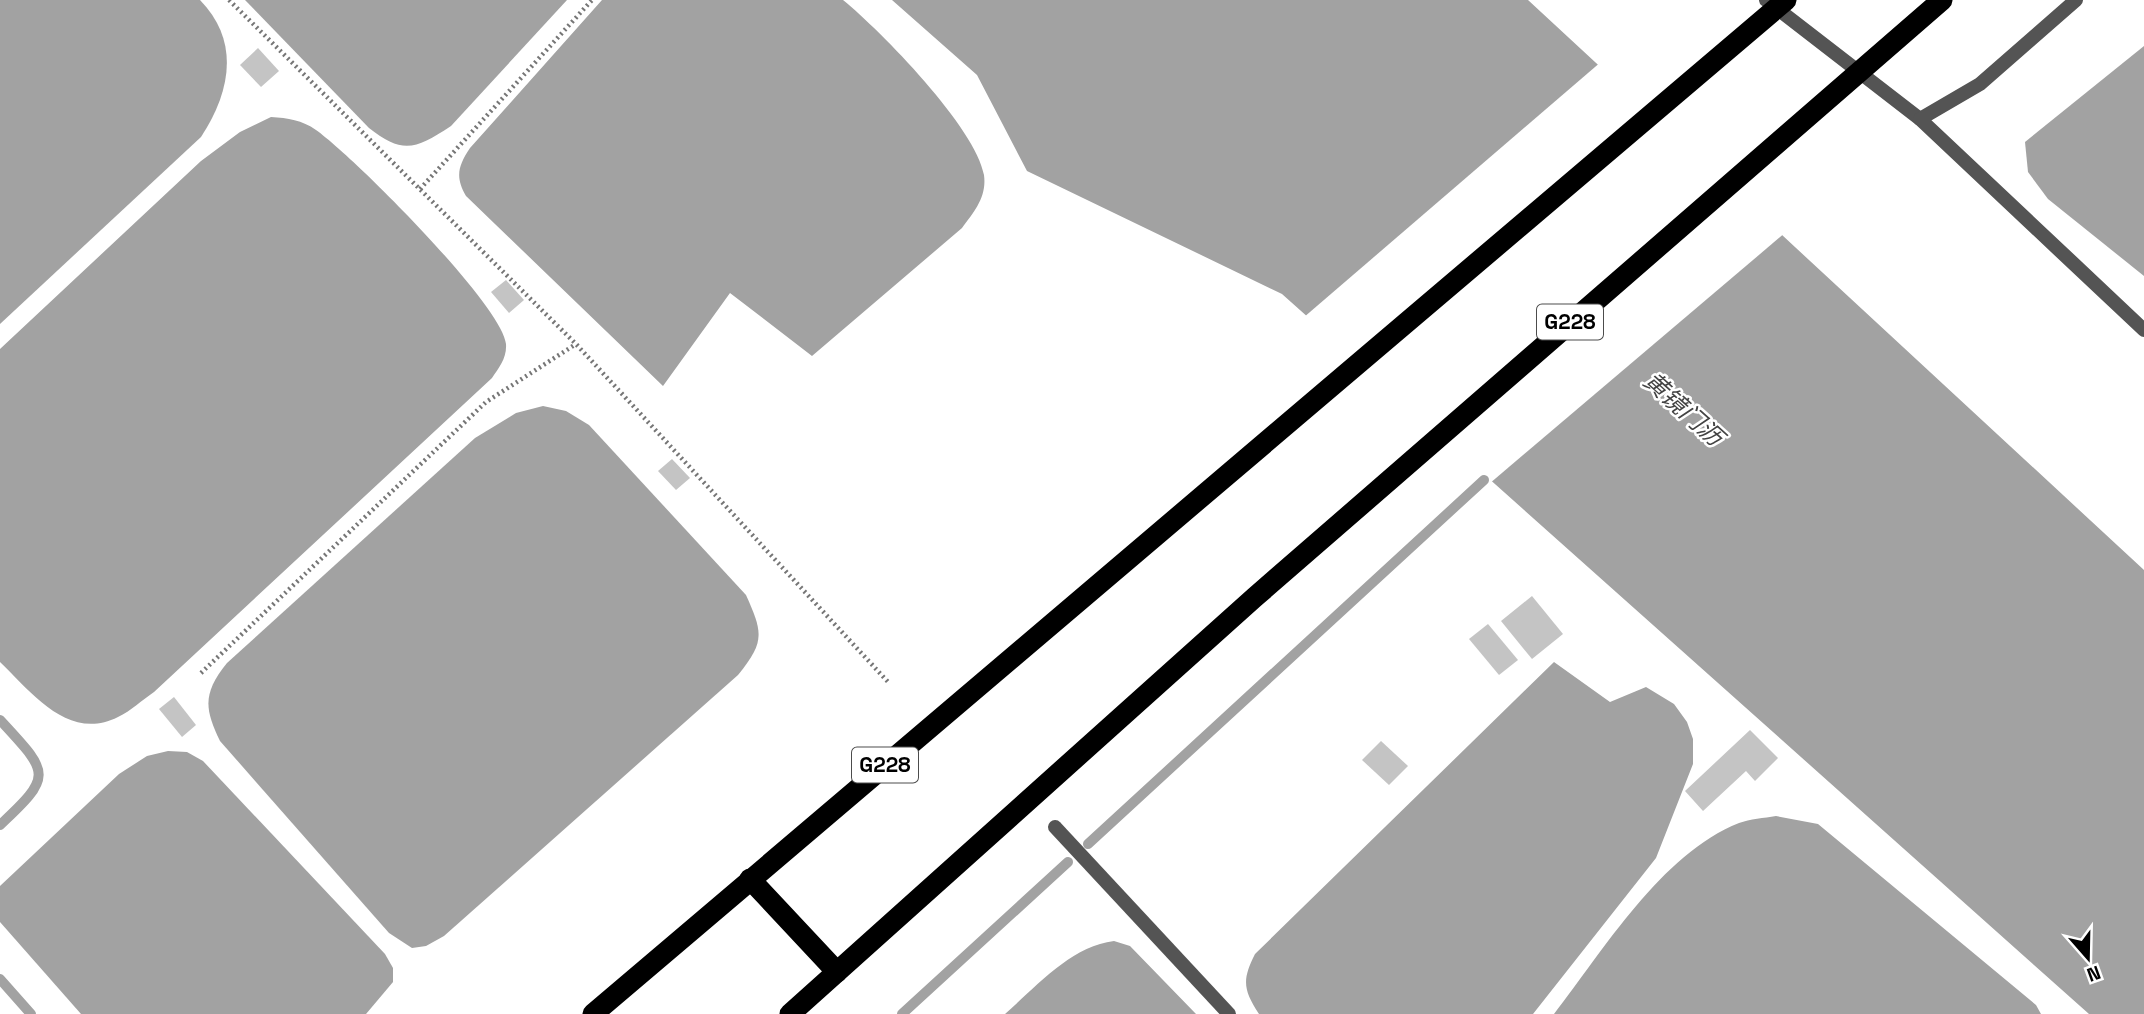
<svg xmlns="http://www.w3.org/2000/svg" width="2144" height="1014" font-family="'Space Grotesk','Noto Sans SC',sans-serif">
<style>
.water{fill:#a2a2a2}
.pier{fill:#fff}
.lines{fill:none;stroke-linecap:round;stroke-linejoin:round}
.stream{stroke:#a2a2a2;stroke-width:10}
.building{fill:#c4c4c4}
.path{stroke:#767676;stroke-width:4.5;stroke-dasharray:2 3.5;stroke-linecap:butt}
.lane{stroke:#545454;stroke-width:14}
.street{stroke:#545454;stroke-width:14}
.highway{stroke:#000;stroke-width:21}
.labels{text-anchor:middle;stroke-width:5;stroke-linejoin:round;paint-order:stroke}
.shield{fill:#fff;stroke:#4c4c4c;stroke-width:2}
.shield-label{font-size:21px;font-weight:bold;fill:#000}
.water-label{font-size:24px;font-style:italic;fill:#434343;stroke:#fff}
</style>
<rect width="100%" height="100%" fill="#fff"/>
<g class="water">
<path d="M0,0H200C241,42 230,93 201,137L0,324Z"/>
<path d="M245,0H567L451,126C416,149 403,155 369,128Z"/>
<path d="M602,0H843C881,31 976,128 984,175C987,197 974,212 962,228L812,356L730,293L663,386L466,196C455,177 458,166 470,148Z"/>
<path d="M892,0H1528L2144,570V1014H2089L1282,294L1027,171L977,75Z"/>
<path d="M2144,46V276L2048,199L2028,172L2025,142Z"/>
<path d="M271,117C288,118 302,120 316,130C353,156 502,305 506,344C507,358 499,368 492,378L154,692C142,700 131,711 118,717C69,742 32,693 0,662V349L201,161L240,132Z"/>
<path d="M543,406L566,411L589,425L746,595C763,633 765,642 738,675L444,936L426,946L412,948L389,933L220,741C204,708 203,693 227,663L475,438L516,413Z"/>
<path d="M1554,662L1610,702L1646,687L1674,704L1687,722L1693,739V764L1656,858L1533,1014H1259C1243,989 1242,980 1255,954Z"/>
<path d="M168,751L187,752L203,761L385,954L393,968V982L366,1014H81L0,922V886L119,774L147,756Z"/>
<path d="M1776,816L1818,824L2036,1005L2041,1014H1554C1604,950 1661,854 1739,823C1750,819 1764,818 1776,816Z"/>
<path d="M1114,941L1130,946L1196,1014H1005C1036,987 1071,946 1114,941Z"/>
</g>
<path class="pier" d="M1602,61L1786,232L1489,484L1303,318Z"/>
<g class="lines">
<g class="stream">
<path d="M0,720C49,773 54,775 0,825"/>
<path d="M1088,844L1484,480"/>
<path d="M0,979L31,1014"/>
<path d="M902,1014L1068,862"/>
</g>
</g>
<g class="building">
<path d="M258,48L279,71L261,87L240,65Z"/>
<path d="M506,280L524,300L509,313L491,292Z"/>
<path d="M672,459L690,478L676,490L658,471Z"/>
<path d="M1532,596L1563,634L1532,659L1501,621Z"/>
<path d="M1488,624L1518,660L1499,675L1469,639Z"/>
<path d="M174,697L196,725L182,737L159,709Z"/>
<path d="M1750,730L1778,758L1755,781L1746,771L1703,811L1685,791Z"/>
<path d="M1381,741L1408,766L1389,785L1362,760Z"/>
</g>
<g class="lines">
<g class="path">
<path d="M229,0L576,344L889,683"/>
<path d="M420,189L592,0"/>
<path d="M201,673L486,402L576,344"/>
</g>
<path class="lane" d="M1055,827L1229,1014"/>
<g class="street">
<path d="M1766,0L1920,119"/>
<path d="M2076,0L1980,84L1920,119L2144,330"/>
</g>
<g class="highway">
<path d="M750,879L837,972"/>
<path d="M593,1014L1786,0"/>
<path d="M790,1014L1255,597L1942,0"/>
</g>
</g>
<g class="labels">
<g class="shield">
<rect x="1537" y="304.5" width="66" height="35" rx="5"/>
<rect x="852" y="747.5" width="66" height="35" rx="5"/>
</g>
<g class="shield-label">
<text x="1570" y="329">G228</text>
<text x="885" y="772">G228</text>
</g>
<g class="water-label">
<text transform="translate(1683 409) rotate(42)" y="8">黄镜门沥</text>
</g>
</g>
<g transform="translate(2088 958) rotate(160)" stroke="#ffffff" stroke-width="5" paint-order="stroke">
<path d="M0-5L12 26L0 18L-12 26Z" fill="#000000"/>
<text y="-10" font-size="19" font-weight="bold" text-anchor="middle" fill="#000000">N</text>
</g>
</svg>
